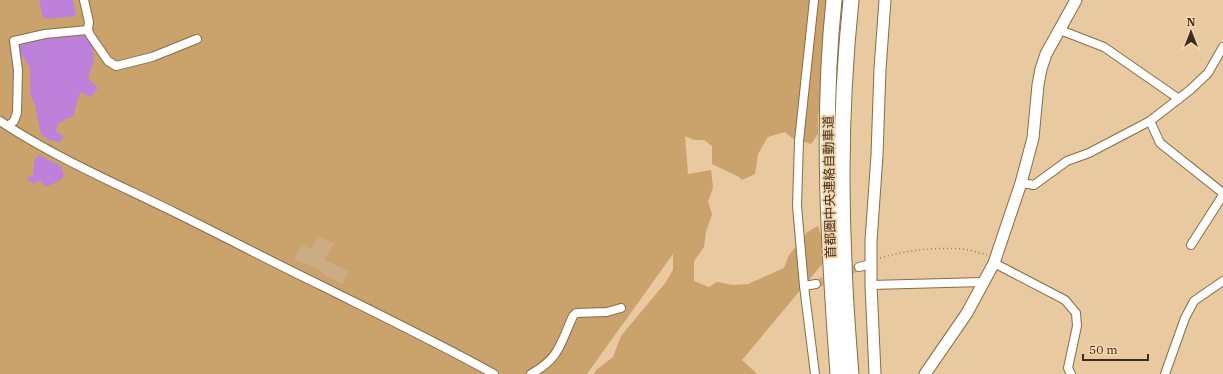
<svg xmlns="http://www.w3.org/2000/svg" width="1223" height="374" font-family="'IBM Plex Serif','Noto Sans JP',serif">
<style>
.green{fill:#caa26c}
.water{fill:#bd81db}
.building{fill:#cbac84}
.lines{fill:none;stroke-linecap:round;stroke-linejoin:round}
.street-tunnel{stroke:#c6aa86;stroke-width:8;stroke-dasharray:8 4;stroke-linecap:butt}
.street-casing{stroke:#886c45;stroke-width:10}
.secondary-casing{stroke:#886c45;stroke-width:13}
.highway-casing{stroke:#886c45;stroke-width:17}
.path{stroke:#8e785c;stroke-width:1.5;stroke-dasharray:1 3;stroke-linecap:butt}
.street{stroke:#fff;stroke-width:8}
.secondary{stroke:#fff;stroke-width:11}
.highway{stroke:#fff;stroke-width:15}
.labels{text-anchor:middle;stroke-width:4;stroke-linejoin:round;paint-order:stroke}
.street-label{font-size:13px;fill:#3b2e1e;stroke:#f6d6ac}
</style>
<rect width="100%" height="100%" fill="#e9c9a0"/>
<path class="green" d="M0,0H828V11L823,31L824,76L818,116V134L811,144L792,138L785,132L768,137L758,154L755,174L742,180L739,177L712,164V146L704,140H694L685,136L688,174L711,170L713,187L708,202L712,214L706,232L704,247L694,261V281L709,287L717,282L733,285L748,284L784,268L789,255L807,232L818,226L822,238V254L823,263L742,360L757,374H594L596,370L613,357L621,336L666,282L673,270V254L587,374H0Z"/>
<g class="water">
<path d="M39,0H73L76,16L47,19L43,17Z"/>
<path d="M75,35L89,37C96,54 95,60 88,78L98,88L91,97L80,92L73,117L66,119L58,124L56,131L64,137L60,142L49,140L41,134L35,105L30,93V68L21,54L17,40Z"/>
<path d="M39,155L61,166L64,175L61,180L46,187L40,180L34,184L26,179L33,175L34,160Z"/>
</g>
<path class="building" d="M317,236L334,243L325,260L349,271L343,284L321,273L322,271L294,259L301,244L311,249Z"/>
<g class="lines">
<path class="street-tunnel" d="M816,284L859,267"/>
<defs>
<g id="street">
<path d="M84,0L89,22L88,30L90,35L108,61L116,66L152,57L197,39"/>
<path d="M814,0L799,141L797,206L804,286L815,374"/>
<path d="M1060,30L1104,47L1179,99"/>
<path d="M0,121C54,157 115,183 174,212C223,236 272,262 322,286C380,315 438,343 494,374"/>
<path d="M1150,121L1160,143L1223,193"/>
<path d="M8,126L14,121L17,113L18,70L14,41L45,34L88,30"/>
<path d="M1021,183L1034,185L1067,161L1089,153L1150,121L1190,90L1208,73L1223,47"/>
<path d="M1191,245L1223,195"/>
<path d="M994,263L1065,300L1076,313L1077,326L1068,368L1071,374"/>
<path d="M859,267L871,264"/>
<path d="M871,285L983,282"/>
<path d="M804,286L816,284"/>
<path d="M531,374C560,358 560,344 573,316L576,313L607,312L621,308"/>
<path d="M1165,374L1185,318L1194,301L1223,281"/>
</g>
<g id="secondary">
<path d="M875,374L871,285V241L877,155L880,69L885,0"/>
<path d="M925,374L967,313L994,263L1021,183L1033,138L1038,85L1041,69L1046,54L1076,0"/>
</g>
<g id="highway">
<path d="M834,0C821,124 829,250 838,374"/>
<path d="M851,0C842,86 840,175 844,262C845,299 848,337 851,374"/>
</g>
</defs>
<use href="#street" class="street-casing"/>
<use href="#secondary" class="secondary-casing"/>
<use href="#highway" class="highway-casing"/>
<path class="path" d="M880,258C908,250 935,247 963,249C971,250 979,253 987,255"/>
<use href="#street" class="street"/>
<use href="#secondary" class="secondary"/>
<use href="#highway" class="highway"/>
</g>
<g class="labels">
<g class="street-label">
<text transform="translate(829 187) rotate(-91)" y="5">首都圏中央連絡自動車道</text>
</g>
</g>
<g transform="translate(1191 32)" stroke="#f6d6ac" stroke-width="3" paint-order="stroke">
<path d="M0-3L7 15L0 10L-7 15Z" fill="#3b2e1e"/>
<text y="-6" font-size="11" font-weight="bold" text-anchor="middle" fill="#3b2e1e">N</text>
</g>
<path d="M1083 354v6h65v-6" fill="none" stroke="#3b2e1e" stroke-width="2"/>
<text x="1089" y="354" font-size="12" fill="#3b2e1e" stroke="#f6d6ac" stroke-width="3" paint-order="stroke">50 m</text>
</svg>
